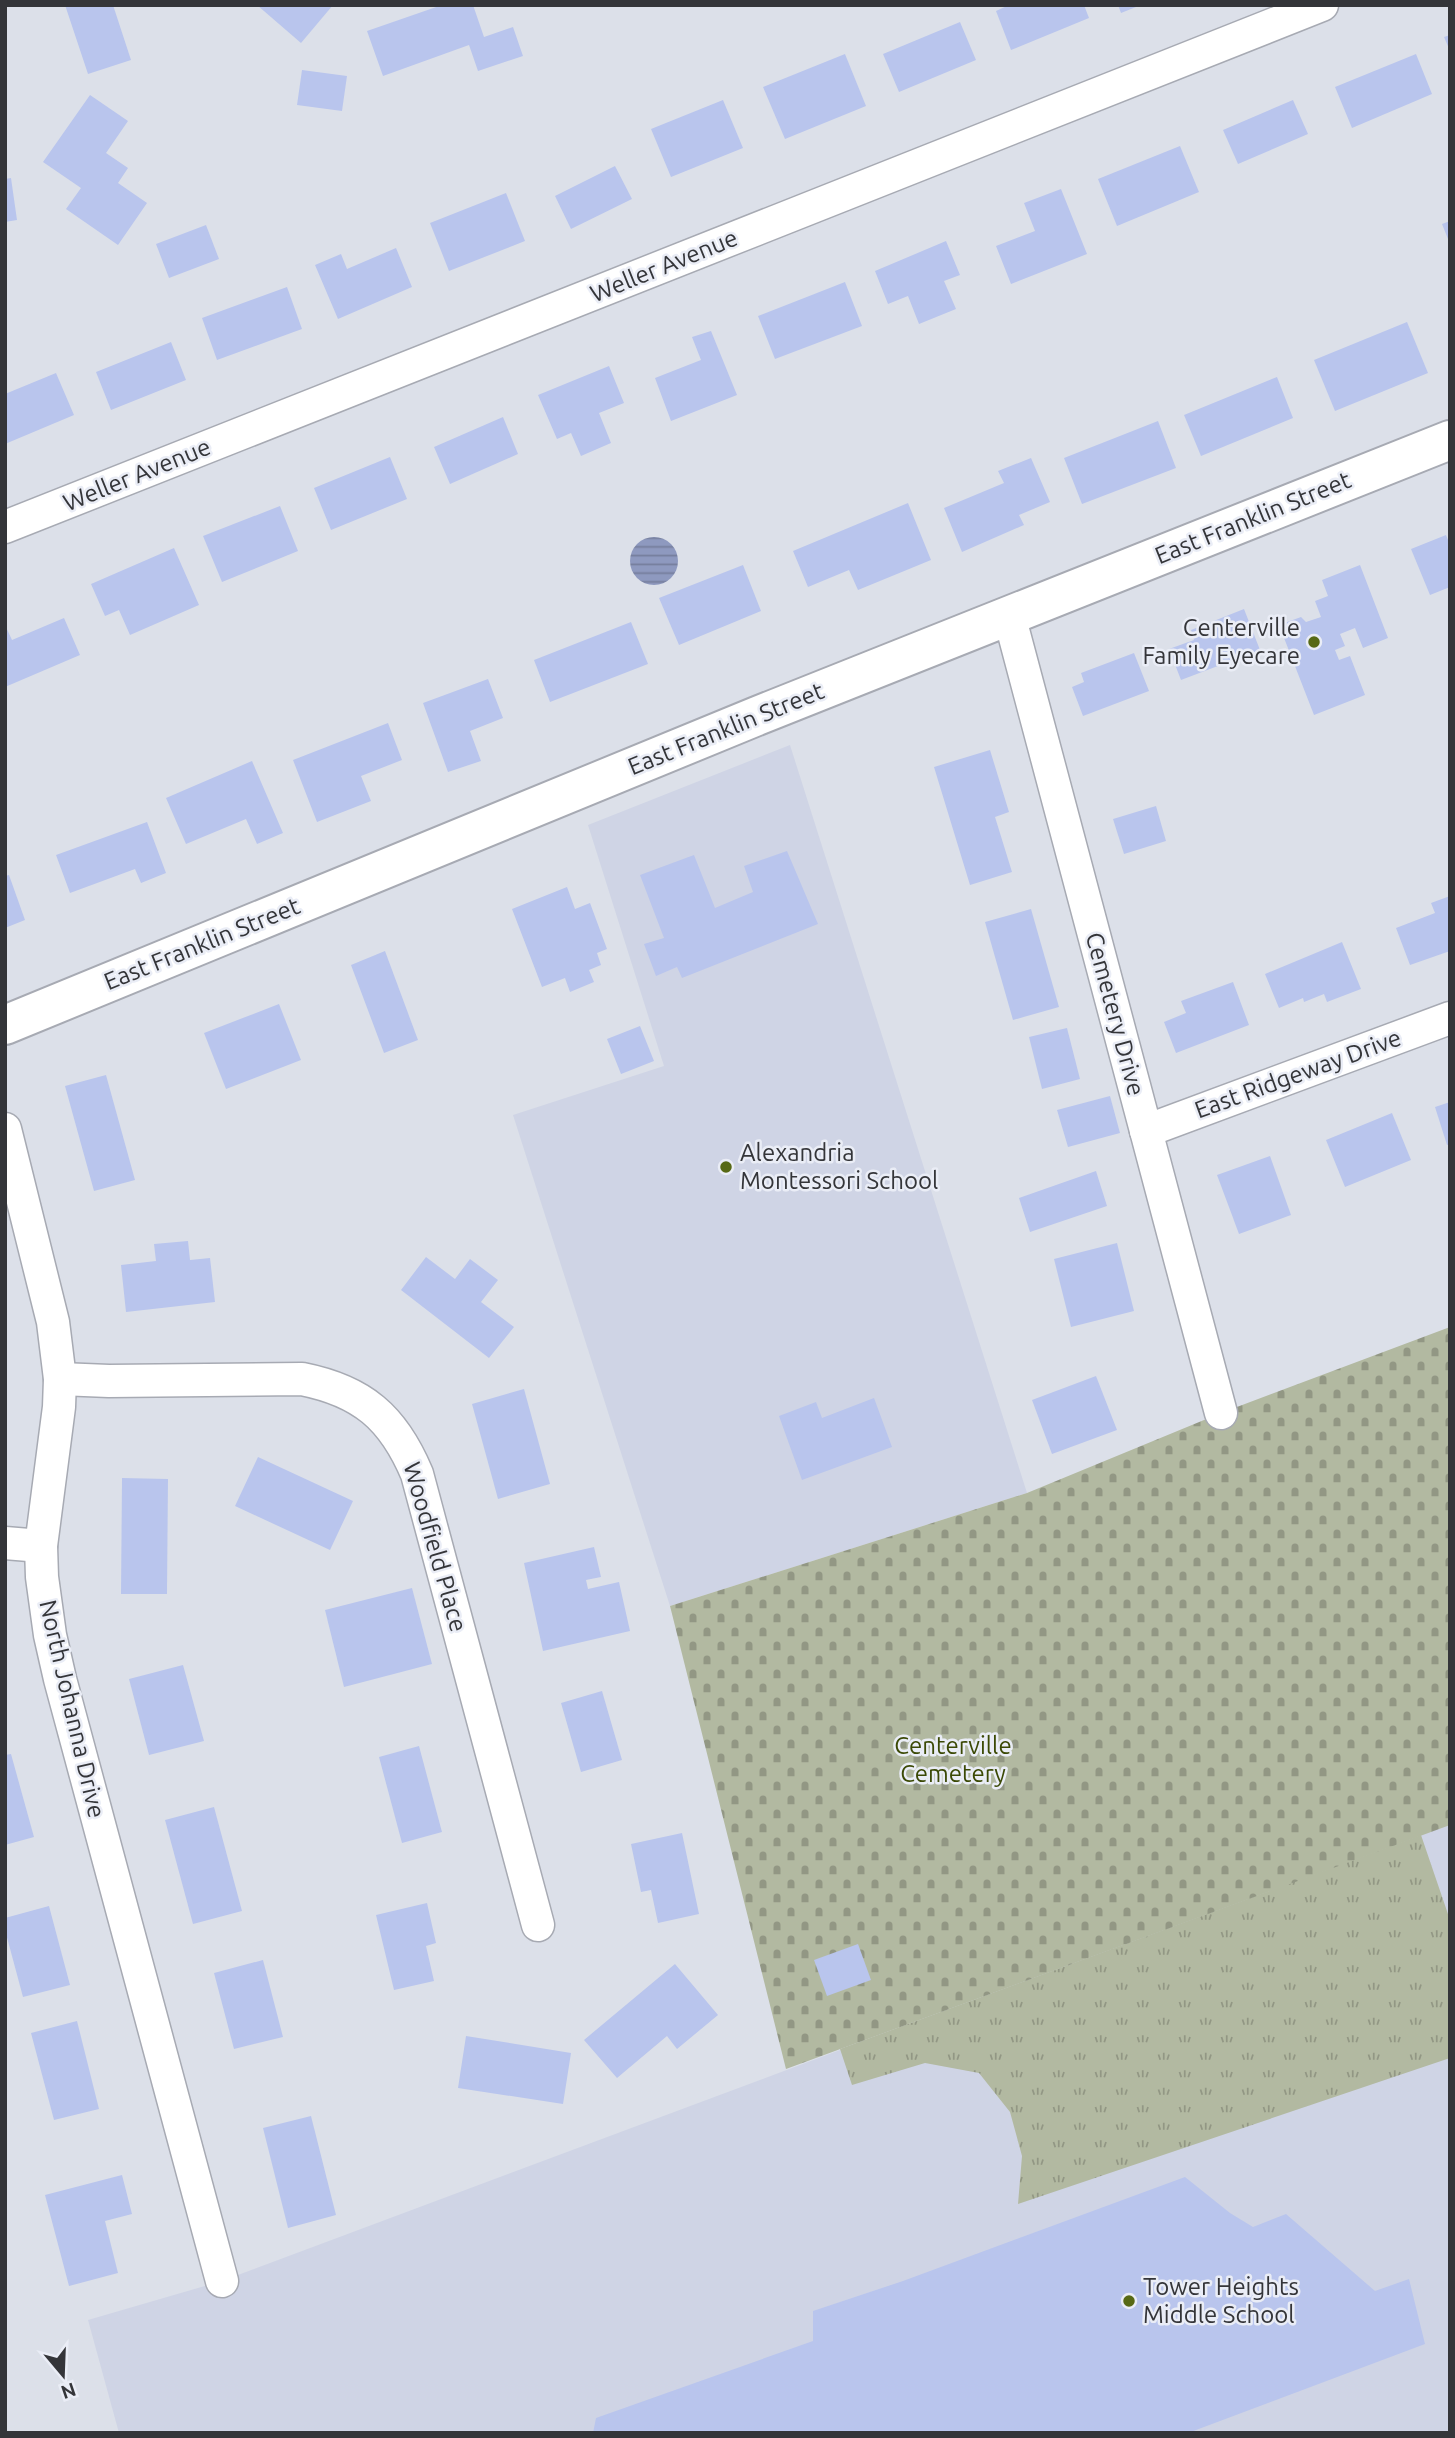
<svg xmlns="http://www.w3.org/2000/svg" width="1455" height="2438" font-family="Ubuntu,sans-serif">
<style>
.built{fill:#cfd4e5}
.grass{fill:url(#grass-tufts)}
.cemetery{fill:url(#cemetery-stones)}
.water{fill:url(#water-rules)}
.building{fill:#b9c5ed}
.lines{fill:none;stroke-linecap:round;stroke-linejoin:round}
.street-casing{stroke:#a7aab3;stroke-width:35}
.secondary-casing{stroke:#a7aab3;stroke-width:42}
.street{stroke:#fff;stroke-width:32}
.secondary{stroke:#fff;stroke-width:38}
.poi-dot{fill:#576915;stroke:#eaedf6;stroke-width:2.5}
.labels{text-anchor:middle;stroke-width:5;stroke-linejoin:round;paint-order:stroke}
.street-label{font-size:24px;fill:#343539;stroke:#eaedf6}
.poi-label{font-size:24px;fill:#343539;stroke:#eaedf6;text-anchor:start}
.park-label{font-size:24px;fill:#3b4905;stroke:#eaedf6}
</style>
<defs>
<pattern id="grass-tufts" width="24" height="20" patternUnits="userSpaceOnUse" patternTransform="scale(1.75)"><rect width="24" height="20" fill="#b2b9a1"/><path d="M3 7l-1-3M5 7V3M7 7l1-3M15 17l-1-3M17 17v-4M19 17l1-3" fill="none" stroke="#929784"/></pattern>
<pattern id="cemetery-stones" width="16" height="16" patternUnits="userSpaceOnUse" patternTransform="scale(1.75)"><rect width="16" height="16" fill="#b2b9a1"/><path d="M2 7V4a2 2 0 0 1 4 0v3zM10 15v-3a2 2 0 0 1 4 0v3z" fill="#929784"/></pattern>
<pattern id="water-rules" width="6" height="5" patternUnits="userSpaceOnUse" patternTransform="scale(1.75)"><rect width="6" height="5" fill="#8e99bf"/><path d="M0 2.5h6" fill="none" stroke="#757e9c"/></pattern>
</defs>
<rect width="100%" height="100%" fill="#dce0e9"/>
<g class="built">
<path d="M790,745L1027,1493L670,1606L513,1115L664,1066L588,825Z"/>
<path d="M1450,1822V2433H119L88,2320L222,2281Z"/>
</g>
<path class="grass" d="M1421,1835L1450,1920V2058L1018,2204L1022,2156L1010,2112L979,2073L925,2063L852,2085L840,2049Z"/>
<path class="cemetery" d="M1450,1327V1825L786,2069L670,1606L1027,1493L1221,1413Z"/>
<circle class="water" cx="654" cy="561" r="24"/>
<g class="building">
<path d="M65,5H113L131,60L88,74Z"/>
<path d="M257,5H333L301,43Z"/>
<path d="M442,5H473L484,37L513,27L523,56L478,71L469,45L383,76L367,31Z"/>
<path d="M1009,5H1084L1089,18L1011,50L996,11Z"/>
<path d="M1118,5H1141L1121,13Z"/>
<path d="M960,22L976,60L899,92L883,54Z"/>
<path d="M1450,35V51L1444,37Z"/>
<path d="M845,54L866,106L785,139L763,87Z"/>
<path d="M1416,54L1432,94L1352,128L1335,87Z"/>
<path d="M302,70L347,76L342,111L297,105Z"/>
<path d="M90,95L128,121L106,153L128,168L118,183L147,203L118,245L66,209L81,188L43,162Z"/>
<path d="M723,100L743,148L671,177L651,129Z"/>
<path d="M1293,100L1308,134L1238,164L1223,130Z"/>
<path d="M1180,146L1199,192L1117,226L1098,179Z"/>
<path d="M615,166L632,199L571,229L555,196Z"/>
<path d="M11,178L17,220L5,222V179Z"/>
<path d="M1061,189L1087,254L1011,284L996,246L1035,231L1024,203Z"/>
<path d="M506,193L525,241L449,271L430,223Z"/>
<path d="M1450,221V244L1442,224Z"/>
<path d="M206,225L219,259L169,278L156,244Z"/>
<path d="M946,241L960,275L944,281L956,309L919,324L908,296L888,304L875,271Z"/>
<path d="M396,248L412,287L338,319L315,265L341,254L347,269Z"/>
<path d="M845,282L862,326L775,359L758,316Z"/>
<path d="M287,287L302,329L217,360L202,318Z"/>
<path d="M1407,322L1428,373L1335,411L1314,360Z"/>
<path d="M711,331L737,395L671,421L655,378L701,360L692,337Z"/>
<path d="M171,342L186,380L111,410L96,372Z"/>
<path d="M609,366L624,403L599,413L611,443L581,456L571,433L557,439L538,395Z"/>
<path d="M56,373L74,415L5,444V394Z"/>
<path d="M1277,377L1293,418L1201,456L1184,415Z"/>
<path d="M503,417L518,454L450,484L434,447Z"/>
<path d="M1158,421L1176,468L1082,504L1064,458Z"/>
<path d="M390,457L407,499L331,530L314,488Z"/>
<path d="M1031,458L1050,502L1019,515L1024,525L962,552L944,508L1004,483L998,471Z"/>
<path d="M908,503L931,560L858,590L849,570L808,587L793,551Z"/>
<path d="M280,506L298,551L222,582L203,536Z"/>
<path d="M1446,535L1450,545V587L1430,595L1411,549Z"/>
<path d="M174,548L199,605L130,635L119,610L105,616L91,584Z"/>
<path d="M743,565L761,611L679,645L659,598Z"/>
<path d="M1360,565L1388,638L1363,648L1355,628L1340,634L1345,646L1335,650L1339,660L1350,656L1365,695L1314,715L1279,625L1301,617L1306,622L1321,617L1315,601L1328,596L1322,580Z"/>
<path d="M1244,609L1260,650L1181,680L1169,649L1194,640L1191,630Z"/>
<path d="M64,618L80,655L5,687V625L12,640Z"/>
<path d="M631,622L648,664L550,702L534,660Z"/>
<path d="M1134,653L1149,691L1083,716L1072,687L1084,682L1081,673Z"/>
<path d="M488,679L503,718L470,731L481,761L448,772L423,703Z"/>
<path d="M388,723L402,760L361,776L371,801L317,822L293,760Z"/>
<path d="M990,750L1009,812L995,817L1012,872L970,885L934,767Z"/>
<path d="M252,761L283,833L257,844L246,819L186,844L166,798Z"/>
<path d="M1156,806L1166,841L1124,854L1113,819Z"/>
<path d="M147,822L166,873L141,883L135,869L70,893L56,855Z"/>
<path d="M787,851L818,924L682,978L677,967L656,976L644,944L664,938L640,875L694,855L715,908L753,892L744,866Z"/>
<path d="M9,875L25,920L5,928V876Z"/>
<path d="M567,887L575,909L590,903L607,949L597,953L601,965L589,970L594,982L570,992L565,978L542,987L512,909Z"/>
<path d="M1450,896V951L1410,965L1396,928L1435,913L1431,903Z"/>
<path d="M1031,909L1059,1007L1013,1020L985,922Z"/>
<path d="M1342,942L1361,989L1327,1002L1324,994L1304,1002L1303,998L1279,1008L1265,974Z"/>
<path d="M385,951L418,1040L384,1053L351,965Z"/>
<path d="M1233,982L1249,1025L1176,1053L1164,1022L1186,1013L1181,1001Z"/>
<path d="M279,1004L301,1060L226,1089L204,1033Z"/>
<path d="M640,1026L654,1061L621,1074L607,1039Z"/>
<path d="M1067,1028L1080,1079L1042,1089L1029,1037Z"/>
<path d="M106,1075L135,1180L94,1191L65,1086Z"/>
<path d="M1110,1096L1120,1133L1068,1147L1057,1110Z"/>
<path d="M1450,1102V1144L1447,1145L1435,1107Z"/>
<path d="M1392,1113L1411,1160L1345,1187L1326,1140Z"/>
<path d="M1270,1156L1291,1215L1239,1234L1217,1175Z"/>
<path d="M1096,1171L1107,1206L1030,1232L1019,1198Z"/>
<path d="M188,1241L190,1260L210,1258L215,1302L126,1312L121,1265L156,1261L154,1244Z"/>
<path d="M1117,1243L1134,1311L1071,1327L1054,1259Z"/>
<path d="M426,1257L455,1279L470,1259L498,1280L481,1302L514,1327L489,1358L401,1290Z"/>
<path d="M1096,1376L1117,1430L1052,1454L1032,1400Z"/>
<path d="M524,1389L550,1484L498,1499L472,1404Z"/>
<path d="M874,1398L892,1447L802,1480L779,1416L816,1402L822,1418Z"/>
<path d="M258,1457L353,1501L330,1550L235,1506Z"/>
<path d="M122,1478L168,1479L167,1594H121Z"/>
<path d="M594,1547L601,1577L586,1580L588,1589L619,1582L630,1631L543,1651L524,1563Z"/>
<path d="M412,1588L432,1664L344,1687L325,1610Z"/>
<path d="M183,1665L204,1741L149,1755L129,1679Z"/>
<path d="M602,1691L622,1760L581,1772L561,1703Z"/>
<path d="M419,1746L442,1832L402,1843L379,1757Z"/>
<path d="M11,1754L34,1837L5,1845V1755Z"/>
<path d="M214,1807L242,1911L193,1924L165,1820Z"/>
<path d="M682,1833L699,1914L658,1923L651,1890L641,1892L631,1844Z"/>
<path d="M427,1903L436,1943L426,1946L434,1981L394,1990L376,1915Z"/>
<path d="M49,1906L70,1985L23,1997L5,1930V1918Z"/>
<path d="M858,1944L871,1980L827,1996L814,1960Z"/>
<path d="M263,1960L283,2037L234,2049L214,1973Z"/>
<path d="M675,1964L718,2015L677,2049L667,2036L617,2078L584,2040Z"/>
<path d="M77,2021L99,2109L54,2120L31,2033Z"/>
<path d="M466,2036L571,2053L563,2104L458,2088Z"/>
<path d="M311,2116L336,2215L288,2228L263,2128Z"/>
<path d="M122,2175L132,2214L105,2221L118,2273L69,2286L45,2195Z"/>
<path d="M1185,2177L1230,2213L1253,2227L1286,2214L1375,2291L1409,2279L1425,2344L1188,2433H593L596,2418L813,2341V2311L903,2281Z"/>
</g>
<g class="lines">
<defs>
<g id="street">
<path d="M5,527L1322,5"/>
<path d="M1009,615L1221,1413"/>
<path d="M5,1129L53,1322L60,1379L59,1407L41,1546L42,1577L50,1635L60,1679L222,2281"/>
<path d="M1146,1131L1450,1018"/>
<path d="M60,1379L109,1381L302,1379C362,1391 393,1417 417,1474L538,1925"/>
<path d="M5,1543L41,1546"/>
</g>
<path id="secondary" d="M5,1025L757,716L1450,440"/>
</defs>
<use href="#street" class="street-casing"/>
<use href="#secondary" class="secondary-casing"/>
<use href="#street" class="street"/>
<use href="#secondary" class="secondary"/>
</g>
<g class="poi-dot">
<circle cx="1314" cy="642" r="7"/>
<circle cx="726" cy="1167" r="7"/>
<circle cx="1129" cy="2301" r="7"/>
</g>
<g class="labels">
<g class="street-label">
<text transform="translate(664 266) rotate(-22)" y="8">Weller Avenue</text>
<text transform="translate(137 475) rotate(-22)" y="8">Weller Avenue</text>
<text transform="translate(1253 518) rotate(-22)" y="8">East Franklin Street</text>
<text transform="translate(726 729) rotate(-22)" y="8">East Franklin Street</text>
<text transform="translate(202 944) rotate(-22)" y="8">East Franklin Street</text>
<text transform="translate(1115 1014) rotate(75)" y="8">Cemetery Drive</text>
<text transform="translate(1298 1074) rotate(-20)" y="8">East Ridgeway Drive</text>
<text transform="translate(435 1547) rotate(74)" y="8">Woodfield Place</text>
<text transform="translate(72 1709) rotate(77)" y="8">North Johanna Drive</text>
</g>
<g class="poi-label">
<text x="1300" y="636" text-anchor="end">Centerville<tspan x="1300" dy="28">Family Eyecare</tspan></text>
<text x="740" y="1161">Alexandria<tspan x="740" dy="28">Montessori School</tspan></text>
<text x="1143" y="2295">Tower Heights<tspan x="1143" dy="28">Middle School</tspan></text>
</g>
<g class="park-label">
<text x="953" y="1754">Centerville<tspan x="953" dy="28">Cemetery</tspan></text>
</g>
</g>
<rect width="1455" height="2438" fill="none" stroke="#343539" stroke-width="14"/>
<g transform="translate(63 2375) rotate(161)" stroke="#eaedf6" stroke-width="5" paint-order="stroke">
<path d="M0-5L12 26L0 18L-12 26Z" fill="#343539"/>
<text y="-10" font-size="19" font-weight="bold" text-anchor="middle" fill="#343539">N</text>
</g>
</svg>
